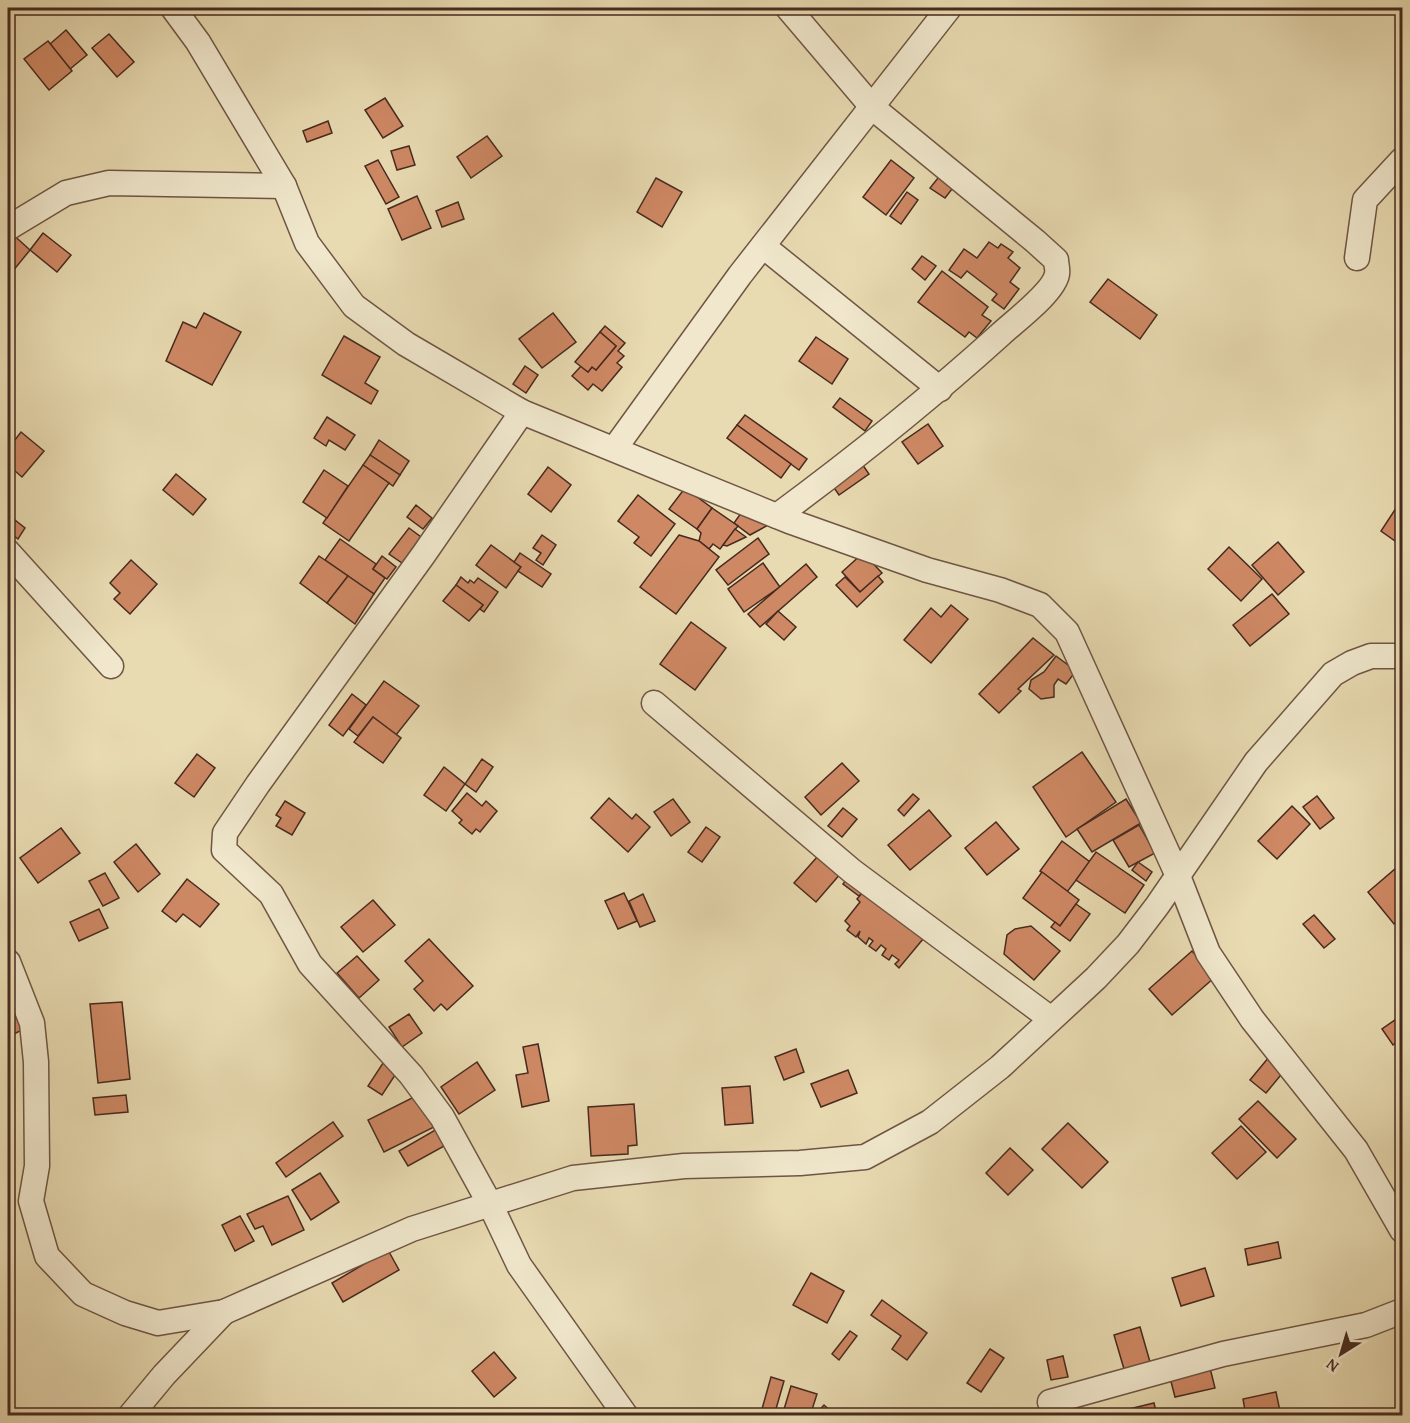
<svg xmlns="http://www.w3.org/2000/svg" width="1410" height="1423" font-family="'Gentium Book Plus',serif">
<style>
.building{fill:#ce8864;stroke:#472a1f;stroke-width:1.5}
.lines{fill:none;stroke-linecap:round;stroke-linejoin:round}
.minor-casing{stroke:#6f5644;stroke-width:27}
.minor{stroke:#f0e7cc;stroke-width:24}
</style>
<rect width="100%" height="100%" fill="#e8dab1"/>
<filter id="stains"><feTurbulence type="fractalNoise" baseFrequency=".00333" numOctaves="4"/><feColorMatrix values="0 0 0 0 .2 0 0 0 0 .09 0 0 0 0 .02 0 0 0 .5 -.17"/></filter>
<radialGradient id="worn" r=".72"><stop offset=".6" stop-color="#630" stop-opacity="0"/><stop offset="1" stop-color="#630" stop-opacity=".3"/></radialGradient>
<g class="building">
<path d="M66,30L87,55L70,69L50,44Z"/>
<path d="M109,34L134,62L117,77L92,48Z"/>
<path d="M48,41L72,71L49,90L24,59Z"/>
<path d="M385,98L403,126L383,138L365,110Z"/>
<path d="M328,121L332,133L307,142L303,131Z"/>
<path d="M487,136L502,156L471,178L457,157Z"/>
<path d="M409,146L415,165L397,170L391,151Z"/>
<path d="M378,160L399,197L386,204L365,166Z"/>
<path d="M891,160L914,178L886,215L863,197Z"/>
<path d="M942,173L956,184L945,198L930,188Z"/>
<path d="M656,178L682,192L662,227L637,212Z"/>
<path d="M907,192L918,200L901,224L890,216Z"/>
<path d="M417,196L431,228L402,240L388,209Z"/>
<path d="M458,202L464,219L442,227L436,211Z"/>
<path d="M9,231L30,250L8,277V233Z"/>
<path d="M43,233L71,255L57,272L30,250Z"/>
<path d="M989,242L998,248L1001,244L1013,252L1008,258L1020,268L1010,282L1019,289L1004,309L992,300L997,294L967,271L961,278L949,270L964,249L977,258Z"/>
<path d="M922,256L936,266L925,280L912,269Z"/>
<path d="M942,271L988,307L982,315L991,321L977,338L969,332L965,337L918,302Z"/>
<path d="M1108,279L1157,315L1140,339L1090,302Z"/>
<path d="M204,313L241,332L212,385L166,361L183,322L196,328Z"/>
<path d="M553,313L576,342L542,368L519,339Z"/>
<path d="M605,326L625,343L618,351L624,356L617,363L622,367L602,391L593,384L588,390L572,376L581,366L588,372L592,367L596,370L616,346L600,332Z"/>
<path d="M600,332L616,346L596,370L592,367L588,372L575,362Z"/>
<path d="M344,336L380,357L365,383L378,391L371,404L322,375Z"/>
<path d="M816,337L848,359L832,384L799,361Z"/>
<path d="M525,366L538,375L526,393L513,384Z"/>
<path d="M840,398L872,421L865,431L833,407Z"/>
<path d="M745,415L807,459L799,470L737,425Z"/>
<path d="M327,417L355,435L345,450L329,440L326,446L314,438Z"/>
<path d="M928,424L943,446L918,464L902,442Z"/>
<path d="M737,425L791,464L781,478L727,438Z"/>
<path d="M21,432L44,451L22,477L8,465V449Z"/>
<path d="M379,440L409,461L400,475L370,455Z"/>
<path d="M370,455L400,475L393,486L363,465Z"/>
<path d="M860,461L869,474L839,495L830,482Z"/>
<path d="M363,465L389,483L349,541L323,523Z"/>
<path d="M548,467L571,485L551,512L528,494Z"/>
<path d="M324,470L348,486L327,518L303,502Z"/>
<path d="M176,474L206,499L193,515L163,490Z"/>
<path d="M685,488L712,508L697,529L669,509Z"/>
<path d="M638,495L675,524L651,556L634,543L639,537L618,521Z"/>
<path d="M1402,499V531L1395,541L1381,531Z"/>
<path d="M416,505L432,518L423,529L407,517Z"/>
<path d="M746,506L770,524L750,535L734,523Z"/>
<path d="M712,508L738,526L720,549L713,544L709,549L699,541L701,533L697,529Z"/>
<path d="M15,520L25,528L18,539L8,531Z"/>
<path d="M409,528L421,537L402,563L389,554Z"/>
<path d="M735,529L746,537L727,546L723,545Z"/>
<path d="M542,535L556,545L543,565L536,560L541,553L533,548Z"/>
<path d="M679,535L699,541L719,557L676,614L640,587Z"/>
<path d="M758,538L769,554L728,585L716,570Z"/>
<path d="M340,539L376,564L373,569L385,578L374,594L325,560Z"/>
<path d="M1278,542L1304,572L1278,595L1252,565Z"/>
<path d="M491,545L521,567L506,588L476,565Z"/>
<path d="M1229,547L1262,579L1241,601L1208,569Z"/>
<path d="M520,553L551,574L542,587L518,571L521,567L514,562Z"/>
<path d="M863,553L882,573L860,592L842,572Z"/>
<path d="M319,556L348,576L327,603L300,583Z"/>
<path d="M382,556L396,567L387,579L373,569Z"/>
<path d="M131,560L157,584L130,614L114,599L120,593L110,583Z"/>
<path d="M763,563L780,587L744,612L728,589Z"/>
<path d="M806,564L817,577L760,627L748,614Z"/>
<path d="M348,576L374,594L355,624L327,603Z"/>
<path d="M878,576L883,582L857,607L836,585L845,577L860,592Z"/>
<path d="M461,577L468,583L470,580L474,583L478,578L498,592L484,612L480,609L483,605L456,585Z"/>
<path d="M456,585L483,605L469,621L443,601Z"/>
<path d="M1272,594L1289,614L1250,646L1233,625Z"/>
<path d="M951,605L968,619L931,663L904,640L931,608L941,617Z"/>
<path d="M778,611L796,627L784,640L766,624Z"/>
<path d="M691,622L726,648L695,690L660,664Z"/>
<path d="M1033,638L1054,655L1018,689L1021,691L999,713L979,694Z"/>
<path d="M1056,656L1076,671L1066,684L1058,679L1054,685V697L1041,699L1029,689L1031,680L1044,672Z"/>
<path d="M384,681L419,706L396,735L373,717L358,736L349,729Z"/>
<path d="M352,694L366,705L343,736L329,725Z"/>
<path d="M373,717L401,738L383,763L354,742Z"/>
<path d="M1082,752L1116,802L1066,837L1033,787Z"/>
<path d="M197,754L215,768L194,797L175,783Z"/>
<path d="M482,759L493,767L476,792L465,784Z"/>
<path d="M842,763L859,781L821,815L805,797Z"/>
<path d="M444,767L465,784L446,811L424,795Z"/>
<path d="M467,793L482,806L486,801L497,811L480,832L476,829L472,834L459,823L462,820L452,811Z"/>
<path d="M913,794L919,799L904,816L898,810Z"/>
<path d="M1317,796L1334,818L1320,829L1303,807Z"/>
<path d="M609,798L632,819L636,814L650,827L628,852L591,818Z"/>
<path d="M673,799L690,822L671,836L654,812Z"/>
<path d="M1126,799L1141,823L1092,852L1077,829Z"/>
<path d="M285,801L305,813L292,835L276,826L281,818L276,815Z"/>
<path d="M1292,806L1310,824L1277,859L1258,841Z"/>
<path d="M843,808L857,819L842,837L828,826Z"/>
<path d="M929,810L951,836L910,870L888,845Z"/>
<path d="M996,822L1019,849L987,875L965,848Z"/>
<path d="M1139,825L1155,853L1129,867L1113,840Z"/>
<path d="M706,827L720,837L702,862L688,852Z"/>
<path d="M61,828L80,853L38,883L20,858Z"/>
<path d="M1062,841L1090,862L1067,892L1040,871Z"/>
<path d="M136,844L160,874L138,892L114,862Z"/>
<path d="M826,847L848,865L816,902L794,883Z"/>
<path d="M1096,852L1144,885L1125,913L1076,880Z"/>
<path d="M1138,862L1152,872L1146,881L1132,870Z"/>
<path d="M1402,863V916L1394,924L1368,892Z"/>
<path d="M852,871L863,892L859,896L843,884Z"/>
<path d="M1042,872L1079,900L1060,926L1023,898Z"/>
<path d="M105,873L119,898L103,906L89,881Z"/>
<path d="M187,879L219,904L200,927L183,914L176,922L162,911Z"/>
<path d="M863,892L923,939L899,968L895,964L899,960L892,955L889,960L882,955L886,949L881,945L876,951L869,946L873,941L869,938L866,944L858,937L860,931L856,937L847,930L850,926L845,921L860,902L857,899Z"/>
<path d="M624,893L637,921L618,929L605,901Z"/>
<path d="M643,894L655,921L640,927L629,901Z"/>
<path d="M373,900L395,925L363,952L341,927Z"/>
<path d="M1076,904L1090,914L1070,941L1051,927L1055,922L1060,926Z"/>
<path d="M99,909L108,928L79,941L70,922Z"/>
<path d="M1314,915L1335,939L1324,948L1303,924Z"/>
<path d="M1031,926L1060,951L1034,980L1004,954L1007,935L1015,929Z"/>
<path d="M429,939L473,986L447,1010L441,1004L434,1011L414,989L423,981L405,961Z"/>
<path d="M1192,951L1215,977L1172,1015L1149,989Z"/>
<path d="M357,956L379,980L359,998L337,973Z"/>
<path d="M11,1002L24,1029L8,1037V1004Z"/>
<path d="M122,1002L130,1079L98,1083L90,1004Z"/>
<path d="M409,1014L422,1033L402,1047L389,1027Z"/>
<path d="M1402,1015V1038L1393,1045L1382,1029Z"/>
<path d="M538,1044L549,1101L522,1107L516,1075L528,1073L523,1047Z"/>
<path d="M796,1049L804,1072L784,1080L775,1057Z"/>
<path d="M387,1057L401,1066L382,1095L368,1086Z"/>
<path d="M1269,1057L1285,1070L1266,1093L1250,1080Z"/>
<path d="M477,1062L495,1090L459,1114L441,1087Z"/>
<path d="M848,1070L857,1093L821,1107L811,1084Z"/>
<path d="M750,1086L753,1123L725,1125L722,1088Z"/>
<path d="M126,1095L128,1112L95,1115L93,1098Z"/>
<path d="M418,1095L434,1127L384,1152L368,1120Z"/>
<path d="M1258,1101L1296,1139L1277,1158L1239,1119Z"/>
<path d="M634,1104L637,1145L628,1146V1154L591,1156L588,1107Z"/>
<path d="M333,1122L343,1136L286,1177L276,1163Z"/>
<path d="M1068,1123L1108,1162L1082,1188L1042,1149Z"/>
<path d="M1241,1126L1266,1152L1237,1179L1212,1153Z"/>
<path d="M437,1129L446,1145L408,1166L399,1151Z"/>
<path d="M1010,1148L1033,1170L1008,1195L986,1173Z"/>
<path d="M320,1173L339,1202L311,1220L292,1190Z"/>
<path d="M288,1196L304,1230L272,1245L263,1226L255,1229L247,1214Z"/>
<path d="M240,1216L254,1241L235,1251L222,1225Z"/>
<path d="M1278,1242L1281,1258L1248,1265L1245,1249Z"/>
<path d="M388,1250L399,1270L343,1302L332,1283Z"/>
<path d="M1205,1268L1214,1296L1181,1306L1172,1278Z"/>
<path d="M811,1273L844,1291L827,1323L793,1305Z"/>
<path d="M882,1300L927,1333L907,1360L892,1349L901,1336L871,1315Z"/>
<path d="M1140,1327L1150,1362L1124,1369L1114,1335Z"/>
<path d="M850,1331L857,1336L839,1360L832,1354Z"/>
<path d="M990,1349L1004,1358L981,1392L967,1383Z"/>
<path d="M494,1352L516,1378L494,1397L472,1371Z"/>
<path d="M1063,1356L1068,1377L1051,1380L1047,1360Z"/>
<path d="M1208,1360L1215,1388L1175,1397L1168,1370Z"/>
<path d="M771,1377L784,1381L774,1416H760Z"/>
<path d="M791,1386L817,1394L810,1416H782Z"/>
<path d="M1276,1392L1281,1416H1246L1243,1399Z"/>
<path d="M1154,1403L1157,1416H1108V1414Z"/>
<path d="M824,1405L836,1416H814Z"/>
</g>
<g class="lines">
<defs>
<g id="minor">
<path d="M173,8L198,42L284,186L307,243L354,306L406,344L522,412L789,521L927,570L1000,590L1040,605L1067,632L1178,876L1208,953L1252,1019L1356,1150L1402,1230"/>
<path d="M8,228L66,193L109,183L284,186"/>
<path d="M763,246L940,389"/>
<path d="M1357,258L1365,200L1402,160"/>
<path d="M522,412L424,554L258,784L225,833L224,850L271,894L310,964L411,1075L442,1117L491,1206L519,1265L626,1416"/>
<path d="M615,448L740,275L949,8"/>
<path d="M777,516C857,457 928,400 1001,334C1015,321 1054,292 1057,274C1058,270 1056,264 1056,260L1035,241L873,108L788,8"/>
<path d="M8,552L111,666"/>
<path d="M654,703L852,871L1051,1019"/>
<path d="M8,962L32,1023L36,1062L37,1166L31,1201L47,1256L83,1294L125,1313L158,1323L224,1312L412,1229L573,1178L684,1166L800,1163L865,1157L930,1122L1000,1067L1096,978L1128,944L1157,906L1256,762L1333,674L1352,663L1371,656H1402"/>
<path d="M1050,1402L1223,1354L1366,1325L1402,1311"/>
<path d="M130,1416L164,1375L224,1312"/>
</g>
</defs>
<use href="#minor" class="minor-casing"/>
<use href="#minor" class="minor"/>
</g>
<rect width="1410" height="1423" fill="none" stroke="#e8dab1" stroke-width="30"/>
<rect x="9" y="9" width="1392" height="1405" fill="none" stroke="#472a1f" stroke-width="3"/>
<rect x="15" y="15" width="1380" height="1393" fill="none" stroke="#472a1f" stroke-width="1.5"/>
<g transform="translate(1341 1354) rotate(217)" stroke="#f0e7cc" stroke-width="4.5" paint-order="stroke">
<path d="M0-4.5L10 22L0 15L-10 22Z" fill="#472a1f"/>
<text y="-9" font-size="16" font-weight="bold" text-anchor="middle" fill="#472a1f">N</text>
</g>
<rect width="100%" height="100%" filter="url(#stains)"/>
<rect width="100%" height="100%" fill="url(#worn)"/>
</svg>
